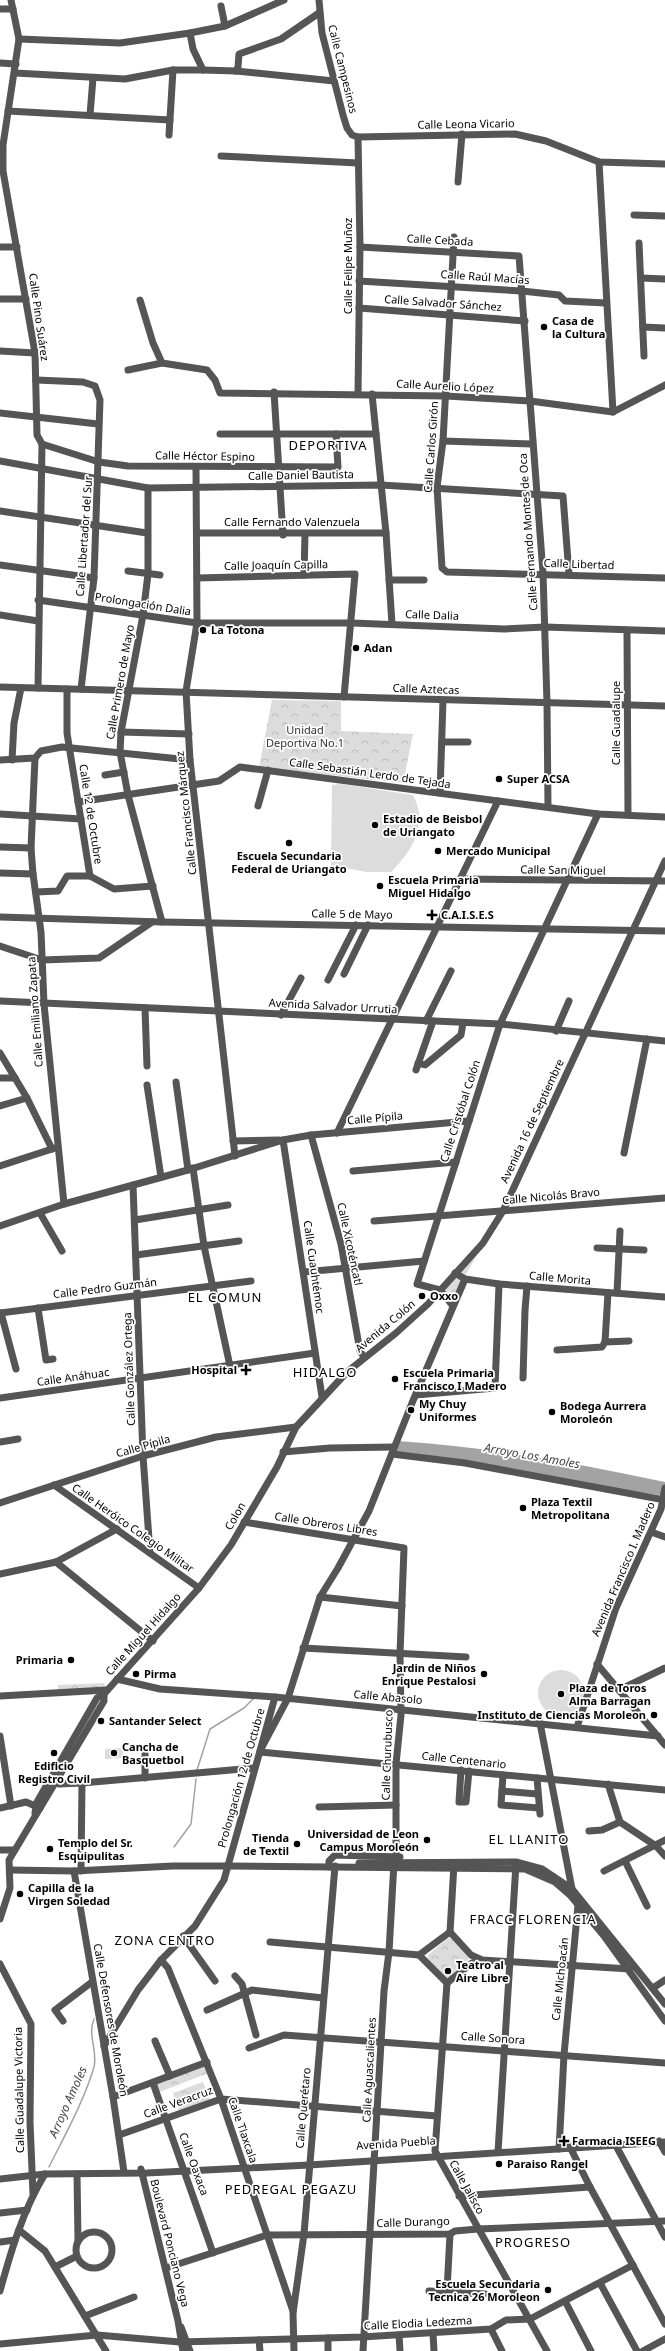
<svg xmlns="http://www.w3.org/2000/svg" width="665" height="2351" font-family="'Noto Sans',sans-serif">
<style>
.park{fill:url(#park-crowns)}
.pitch{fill:#dcdcdc}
.water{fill:#a3a3a3}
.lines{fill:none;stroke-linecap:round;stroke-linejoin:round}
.stream{stroke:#a3a3a3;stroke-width:1.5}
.minor{stroke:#555;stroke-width:7}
.poi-dot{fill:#000;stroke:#fff;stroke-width:1.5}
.labels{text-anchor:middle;stroke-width:3.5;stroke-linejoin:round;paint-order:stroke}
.street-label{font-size:11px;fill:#000;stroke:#fff}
.poi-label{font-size:11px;font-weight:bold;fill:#000;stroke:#fff;text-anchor:start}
.park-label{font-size:11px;fill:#333;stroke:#fff}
.water-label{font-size:12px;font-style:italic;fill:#444;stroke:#fff}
.quarter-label{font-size:13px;letter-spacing:1px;fill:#000;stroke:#fff}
</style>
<defs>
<pattern id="park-crowns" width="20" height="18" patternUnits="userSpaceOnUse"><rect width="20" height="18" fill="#dcdcdc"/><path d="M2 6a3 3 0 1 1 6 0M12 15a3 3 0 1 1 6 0" fill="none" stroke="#bbb"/></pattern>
</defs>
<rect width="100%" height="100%" fill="#fff"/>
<g class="park">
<path d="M272,700L341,701V731L413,734L403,783L259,767Z"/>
<path d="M477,1255L451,1300L442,1291Z"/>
<path d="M104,1683L107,1690L58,1692V1685Z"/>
<path d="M451,1938L468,1957V1960L448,1979L428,1960V1955L447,1939Z"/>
<path d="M207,2062L211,2072L157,2093L153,2083Z"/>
<path d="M203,2082L211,2102L180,2114L173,2093Z"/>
</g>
<g class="pitch">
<path d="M341,784L413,795C429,824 412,851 391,872H366L331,865L332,785Z"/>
<circle cx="561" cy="1693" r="23"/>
<path d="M123,1748V1758L105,1759V1749Z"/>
</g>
<path class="water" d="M398,1441C488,1447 577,1463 665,1482V1496L393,1454Z"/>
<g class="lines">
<g class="stream">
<path d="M197,1770L210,1729L244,1708L254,1698"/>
<path d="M174,1847L191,1824L196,1779"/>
<path d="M49,2167C65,2135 84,2101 94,2067C98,2050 87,2035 94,2019"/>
</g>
<g class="minor">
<path d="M11,0L19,39L3,145V171L35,353L37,435L42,444L38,688"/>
<path d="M319,0L322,33L343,115L347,128L352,135L358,137L515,134L546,141L599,162L665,164"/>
<path d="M221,6L225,26"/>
<path d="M0,9H13"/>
<path d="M190,33L193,49L203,70"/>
<path d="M19,39L120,43L190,33L225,26L284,0"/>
<path d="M0,63L16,64"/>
<path d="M236,71L238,67L239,54L281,39L319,13"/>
<path d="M15,73L125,79L173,70H203L236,71L334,81"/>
<path d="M8,111L170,120"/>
<path d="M90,115L93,78"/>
<path d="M169,135L173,70"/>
<path d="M221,156L358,163"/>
<path d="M599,162L613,412"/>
<path d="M458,182L462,134"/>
<path d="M634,215L665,216"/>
<path d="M454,237L443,441L437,487L442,568L447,572L665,578"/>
<path d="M639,243L644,356"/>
<path d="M0,247H17"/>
<path d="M360,247L519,256L543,573L547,703L548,807"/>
<path d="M641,278L665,279"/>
<path d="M359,281L522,291L559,295L565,301L606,303"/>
<path d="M0,299H26"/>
<path d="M140,300L153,343L162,363L207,370L215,380L220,393L446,396L530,401L613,412L665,385"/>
<path d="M359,308L525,321"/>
<path d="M643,327L665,328"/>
<path d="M0,351L35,353"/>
<path d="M128,370L162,363"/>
<path d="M36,380L83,382L95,386L100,400L94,578L81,689"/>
<path d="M274,392L283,535"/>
<path d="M358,394L360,247L358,137"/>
<path d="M372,394L386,533L392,624"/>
<path d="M0,413L98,424"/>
<path d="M220,434H376"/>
<path d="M443,441L532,444"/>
<path d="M42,444L99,462L128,466L338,467L336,434"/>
<path d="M0,461L148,488L381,485L563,496L569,574"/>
<path d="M196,467L197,623L186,691L190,760L235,1156"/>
<path d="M148,488V574L143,615L121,732L120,752L128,795L162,922"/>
<path d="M0,511L147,533"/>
<path d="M198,533H386"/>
<path d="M0,565L94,578"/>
<path d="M128,571L160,575"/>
<path d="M304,575L305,534"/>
<path d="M197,578L355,574L344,697"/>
<path d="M389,580H424"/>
<path d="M38,600L197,623H352L504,629L545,627L665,631"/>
<path d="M0,615L38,621"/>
<path d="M627,630L628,815"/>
<path d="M0,687L665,706"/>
<path d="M67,689V733L90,876"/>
<path d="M121,732L189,734"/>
<path d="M442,742H468"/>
<path d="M35,758L31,848L33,874L41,932L44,1004L64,1204"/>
<path d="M0,760L35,758L41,751L62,747L190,760"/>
<path d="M12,760L14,723L21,688"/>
<path d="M105,775L124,772"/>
<path d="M440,793L443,700"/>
<path d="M78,802L219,781L240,767L598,814L665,817"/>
<path d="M258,806L268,770"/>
<path d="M0,814L81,819"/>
<path d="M0,847L31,848"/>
<path d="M0,873L33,874"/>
<path d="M462,879L665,881"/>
<path d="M36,892L58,891L67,876H90L114,889L153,886"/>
<path d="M0,917L162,922L665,931"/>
<path d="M0,946L42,960L99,958L152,922"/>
<path d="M344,974L368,925"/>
<path d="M328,980L356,925"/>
<path d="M0,1001L500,1024L665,1041"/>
<path d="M145,1008L147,1066"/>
<path d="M281,1015L301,978"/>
<path d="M426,1021L451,971"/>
<path d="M556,1031L569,1001"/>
<path d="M0,1053L27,1098L52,1149"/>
<path d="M418,1063L425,1065L461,1035L463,1023"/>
<path d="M416,1070L433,1021"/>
<path d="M0,1078H15"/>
<path d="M176,1082L188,1170"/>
<path d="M147,1085L161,1177"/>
<path d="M0,1106L27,1098"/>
<path d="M337,1133L498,801"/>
<path d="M311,1135L341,1244L360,1351L364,1357"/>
<path d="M283,1140L322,1397"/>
<path d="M233,1141L279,1140"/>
<path d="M624,1153L647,1039"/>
<path d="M0,1166L55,1148"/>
<path d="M193,1168L204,1246L230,1366"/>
<path d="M353,1171L456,1162"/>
<path d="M133,1185L143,1456L150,1553"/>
<path d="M40,1213L62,1251"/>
<path d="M135,1220L228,1205"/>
<path d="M374,1221L665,1198"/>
<path d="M0,1226L64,1204L188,1170L283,1140L311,1135L469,1121"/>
<path d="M597,1248L644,1250"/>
<path d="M136,1255L239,1241"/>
<path d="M304,1272L424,1261"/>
<path d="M455,1273L465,1279L499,1284L665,1297"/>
<path d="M617,1293L620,1231"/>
<path d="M453,1306L440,1290L417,1284L500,1024L598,814"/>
<path d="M38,1308L46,1360L53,1359"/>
<path d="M0,1313L251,1281"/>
<path d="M1,1313L16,1369"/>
<path d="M605,1342L629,1341"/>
<path d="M557,1350L602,1347L605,1342L608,1293"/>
<path d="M523,1378L525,1310L527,1286"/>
<path d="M416,1395L495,1388L499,1284"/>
<path d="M0,1398L315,1353"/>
<path d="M0,1442L18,1439"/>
<path d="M283,1452L330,1448L394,1447"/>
<path d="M392,1454L465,1463L665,1500"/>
<path d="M54,1485L199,1588"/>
<path d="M0,1503L143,1456L216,1437L296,1427"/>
<path d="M244,1522L404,1548L400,1654L401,1715L396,1764V1857"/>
<path d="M651,1532L665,1537"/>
<path d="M56,1562L153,1641"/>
<path d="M0,1574L56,1562L117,1529"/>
<path d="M320,1597L402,1606"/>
<path d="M303,1648L466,1657"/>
<path d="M597,1664L665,1745"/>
<path d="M117,1679L160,1689L275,1697L658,1736"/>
<path d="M619,1690L665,1668"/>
<path d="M0,1696L107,1690"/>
<path d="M540,1723L572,1889L578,1905L564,2055L559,2149"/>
<path d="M577,1727L616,1608L661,1509L665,1488"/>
<path d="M0,1736L11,1806"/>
<path d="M262,1747L288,1698L320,1597L338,1568L369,1511L412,1403L465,1279"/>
<path d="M260,1752L665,1790"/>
<path d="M145,1754V1778"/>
<path d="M461,1770L459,1802H466L469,1771"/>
<path d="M503,1775L501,1805L539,1808"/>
<path d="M537,1778L540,1814"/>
<path d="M51,1781L59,1784L82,1783L254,1768"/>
<path d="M608,1784L620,1822L656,1846L665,1856"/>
<path d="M502,1791L537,1794"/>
<path d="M319,1807L396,1805"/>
<path d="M0,1808L26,1802L40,1808"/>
<path d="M35,1813L37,1802L97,1698L104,1694L199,1588L231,1545L277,1467L296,1427L347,1372L396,1333L428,1304L483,1243L503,1211L665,861"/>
<path d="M589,1831L602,1830L620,1822"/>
<path d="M0,1850H14"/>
<path d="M625,1861L647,1906"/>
<path d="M359,1863L516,1862L542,1869L572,1889L665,2004"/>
<path d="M329,1867V1861L335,1855L400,1857"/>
<path d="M10,1870L74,1871L173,1866H228L525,1869L555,1882L570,1895L604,1936L665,2021"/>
<path d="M74,1871L113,2097L124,2172"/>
<path d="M81,1871L82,1783"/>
<path d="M604,1871L665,1840"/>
<path d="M0,1919L10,1888L9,1860L104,1701V1694"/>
<path d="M450,1932L471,1955L482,1960L630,1969"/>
<path d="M450,1932L454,1864"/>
<path d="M183,1936L215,1981"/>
<path d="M270,1942L419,1955"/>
<path d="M419,1955L447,1983L435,2151L547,2351"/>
<path d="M419,1955L450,1932"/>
<path d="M161,1960L168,1968L221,2099L293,2311"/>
<path d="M0,1964L31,2024L30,2122L33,2194"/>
<path d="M235,1976L242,1984L256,2035"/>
<path d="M447,1983L472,1963L482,1960"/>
<path d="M653,1988L665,1980"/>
<path d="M207,2010L252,1990L323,1998"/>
<path d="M63,2021L55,2010L92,1982"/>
<path d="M155,2041L170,2076"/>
<path d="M104,2046L138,1990L161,1960L195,1926L224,1880L275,1697"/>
<path d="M249,2048L284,2035L665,2063"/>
<path d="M153,2083L213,2253"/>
<path d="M113,2097L207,2062"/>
<path d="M119,2135L221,2099L437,2116"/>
<path d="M659,2141L665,2152"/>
<path d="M614,2142L665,2237"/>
<path d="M569,2145L590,2187L665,2324"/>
<path d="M498,2152L516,1864"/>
<path d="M141,2169L178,2321L183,2351"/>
<path d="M77,2174L78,2241"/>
<path d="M0,2179L45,2174L147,2173L309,2165L665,2142"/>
<path d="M459,2196L590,2187"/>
<path d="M0,2213L27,2210"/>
<path d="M19,2230L45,2251L106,2351"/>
<circle cx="94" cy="2250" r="18"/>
<path d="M0,2242L15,2240"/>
<path d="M55,2267L77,2256"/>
<path d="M166,2268L267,2235L450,2234L455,2231L478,2229L665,2221"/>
<path d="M600,2283L637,2351"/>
<path d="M0,2291C11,2251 23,2210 45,2174"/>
<path d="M429,2291L485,2294"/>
<path d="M447,2291L450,2234"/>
<path d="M565,2301L591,2351"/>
<path d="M85,2316L134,2297"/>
<path d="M181,2327L190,2351"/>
<path d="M491,2329L502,2351"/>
<path d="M433,2334L434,2351"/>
<path d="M399,2335L400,2351"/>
<path d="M328,2338V2351"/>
<path d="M259,2340L260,2351"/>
<path d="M0,2344L97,2335L180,2342L362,2337L491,2329L506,2320L530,2319L633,2265"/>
<path d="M294,2351L293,2313L304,2234L335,1866"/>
<path d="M363,2351L384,1991L389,1952L394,1862"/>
<path d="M643,2351L665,2339"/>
</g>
</g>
<g class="poi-dot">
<circle cx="544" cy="327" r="4"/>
<circle cx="203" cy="630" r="4"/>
<circle cx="356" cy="648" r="4"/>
<circle cx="499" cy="779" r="4"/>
<circle cx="375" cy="825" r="4"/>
<circle cx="289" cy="843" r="4"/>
<circle cx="438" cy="851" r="4"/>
<circle cx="380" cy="886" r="4"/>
<path d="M430 909h4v4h4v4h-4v4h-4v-4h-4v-4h4z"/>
<circle cx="422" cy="1296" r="4"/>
<path d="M244 1364h4v4h4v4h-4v4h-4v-4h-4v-4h4z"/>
<circle cx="395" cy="1379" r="4"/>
<circle cx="411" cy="1410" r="4"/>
<circle cx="552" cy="1412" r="4"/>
<circle cx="523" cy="1508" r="4"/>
<circle cx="71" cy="1660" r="4"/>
<circle cx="136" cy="1674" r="4"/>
<circle cx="484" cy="1674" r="4"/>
<circle cx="561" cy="1694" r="4"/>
<circle cx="654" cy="1715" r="4"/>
<circle cx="101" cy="1721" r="4"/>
<circle cx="54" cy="1753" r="4"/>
<circle cx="114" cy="1753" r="4"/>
<circle cx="427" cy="1840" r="4"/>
<circle cx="297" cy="1844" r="4"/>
<circle cx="50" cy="1849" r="4"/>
<circle cx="20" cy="1894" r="4"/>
<circle cx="448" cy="1971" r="4"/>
<path d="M562 2135h4v4h4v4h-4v4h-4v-4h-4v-4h4z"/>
<circle cx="499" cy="2164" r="4"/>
<circle cx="548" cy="2290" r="4"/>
</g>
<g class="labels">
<g class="street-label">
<text transform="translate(343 69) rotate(76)" y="4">Calle Campesinos</text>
<text transform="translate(466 124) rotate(-1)" y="4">Calle Leona Vicario</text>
<text transform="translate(440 240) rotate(3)" y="4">Calle Cebada</text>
<text transform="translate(348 266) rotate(-90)" y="4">Calle Felipe Muñoz</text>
<text transform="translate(485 277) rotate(4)" y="4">Calle Raúl Macías</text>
<text transform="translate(443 303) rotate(4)" y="4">Calle Salvador Sánchez</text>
<text transform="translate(39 317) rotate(82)" y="4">Calle Pino Suárez</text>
<text transform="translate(445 386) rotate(3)" y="4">Calle Aurelio López</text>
<text transform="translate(431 447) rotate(-86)" y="4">Calle Carlos Girón</text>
<text transform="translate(205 456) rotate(1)" y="4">Calle Héctor Espino</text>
<text transform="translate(301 475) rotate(-1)" y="4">Calle Daniel Bautista</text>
<text x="292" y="526">Calle Fernando Valenzuela</text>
<text transform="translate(528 532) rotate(-94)" y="4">Calle Fernando Montes de Oca</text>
<text transform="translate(84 536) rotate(-86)" y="4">Calle Libertador del Sur</text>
<text transform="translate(579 564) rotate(2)" y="4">Calle Libertad</text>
<text transform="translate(276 565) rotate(-1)" y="4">Calle Joaquín Capilla</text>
<text transform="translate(143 604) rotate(9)" y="4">Prolongación Dalia</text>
<text transform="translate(432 615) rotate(2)" y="4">Calle Dalia</text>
<text transform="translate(120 682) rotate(-80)" y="4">Calle Primero de Mayo</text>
<text transform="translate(426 689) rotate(2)" y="4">Calle Aztecas</text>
<text transform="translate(616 723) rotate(-90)" y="4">Calle Guadalupe</text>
<text transform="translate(370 773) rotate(8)" y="4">Calle Sebastián Lerdo de Tejada</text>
<text transform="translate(186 813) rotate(-96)" y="4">Calle Francisco Márquez</text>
<text transform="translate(91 814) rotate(81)" y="4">Calle 12 de Octubre</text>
<text transform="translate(563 870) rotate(1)" y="4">Calle San Miguel</text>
<text transform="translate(352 914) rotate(1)" y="4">Calle 5 de Mayo</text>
<text transform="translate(333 1006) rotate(3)" y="4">Avenida Salvador Urrutia</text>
<text transform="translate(35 1012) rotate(-94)" y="4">Calle Emiliano Zapata</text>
<text transform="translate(460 1111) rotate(-72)" y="4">Calle Cristóbal Colón</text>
<text transform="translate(375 1118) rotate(-5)" y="4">Calle Pípila</text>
<text transform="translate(532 1121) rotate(-65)" y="4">Avenida 16 de Septiembre</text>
<text transform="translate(551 1196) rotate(-5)" y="4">Calle Nicolás Bravo</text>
<text transform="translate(350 1244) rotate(78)" y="4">Calle Xicoténcatl</text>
<text transform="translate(314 1267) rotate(82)" y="4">Calle Cuauhtémoc</text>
<text transform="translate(560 1278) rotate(5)" y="4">Calle Morita</text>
<text transform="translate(105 1288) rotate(-7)" y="4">Calle Pedro Guzmán</text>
<text transform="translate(385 1326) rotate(-40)" y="4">Avenida Colón</text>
<text transform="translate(129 1369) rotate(-92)" y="4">Calle González Ortega</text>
<text transform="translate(73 1377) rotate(-8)" y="4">Calle Anáhuac</text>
<text transform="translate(143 1446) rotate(-16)" y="4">Calle Pípila</text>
<text transform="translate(235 1516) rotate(-60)" y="4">Colon</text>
<text transform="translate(326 1524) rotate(9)" y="4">Calle Obreros Libres</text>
<text transform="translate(133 1528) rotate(35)" y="4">Calle Heróico Colegio Militar</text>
<text transform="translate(623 1569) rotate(-67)" y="4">Avenida Francisco I. Madero</text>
<text transform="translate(143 1634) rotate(-48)" y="4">Calle Miguel Hidalgo</text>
<text transform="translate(388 1697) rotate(5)" y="4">Calle Abasolo</text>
<text transform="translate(387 1755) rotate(-88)" y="4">Calle Churubusco</text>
<text transform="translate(464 1760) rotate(6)" y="4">Calle Centenario</text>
<text transform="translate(241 1778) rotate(-74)" y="4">Prolongación 12 de Octubre</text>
<text transform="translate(560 1979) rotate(-84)" y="4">Calle Michoacán</text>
<text transform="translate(111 2020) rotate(80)" y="4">Calle Defensores de Moroleón</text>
<text transform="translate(493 2038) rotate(4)" y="4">Calle Sonora</text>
<text transform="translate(369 2070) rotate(-87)" y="4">Calle Aguascalientes</text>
<text transform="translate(19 2090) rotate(-91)" y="4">Calle Guadalupe Victoria</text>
<text transform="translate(178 2102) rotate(-20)" y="4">Calle Veracruz</text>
<text transform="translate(303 2108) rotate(-85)" y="4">Calle Querétaro</text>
<text transform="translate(243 2130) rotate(71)" y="4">Calle Tlaxcala</text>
<text transform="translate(396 2143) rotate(-4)" y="4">Avenida Puebla</text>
<text transform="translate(194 2164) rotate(70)" y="4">Calle Oaxaca</text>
<text transform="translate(467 2187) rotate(61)" y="4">Calle Jalisco</text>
<text transform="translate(413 2222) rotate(-2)" y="4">Calle Durango</text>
<text transform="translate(170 2243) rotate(76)" y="4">Boulevard Ponciano Vega</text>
<text transform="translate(418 2323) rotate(-3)" y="4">Calle Elodia Ledezma</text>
</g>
<g class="poi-label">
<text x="552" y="325">Casa de<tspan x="552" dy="13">la Cultura</tspan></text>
<text x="211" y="634">La Totona</text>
<text x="364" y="652">Adan</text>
<text x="507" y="783">Super ACSA</text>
<text x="383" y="823">Estadio de Beisbol<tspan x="383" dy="13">de Uriangato</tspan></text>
<text x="446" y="855">Mercado Municipal</text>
<text x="289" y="860" text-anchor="middle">Escuela Secundaria<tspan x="289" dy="13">Federal de Uriangato</tspan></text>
<text x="388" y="884">Escuela Primaria<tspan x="388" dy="13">Miguel Hidalgo</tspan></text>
<text x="441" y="919">C.A.I.S.E.S</text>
<text x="430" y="1300">Oxxo</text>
<text x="237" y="1374" text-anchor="end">Hospital</text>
<text x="403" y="1377">Escuela Primaria<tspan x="403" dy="13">Francisco I Madero</tspan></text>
<text x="419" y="1408">My Chuy<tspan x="419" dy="13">Uniformes</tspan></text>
<text x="560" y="1410">Bodega Aurrera<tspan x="560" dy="13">Moroleón</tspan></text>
<text x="531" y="1506">Plaza Textil<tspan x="531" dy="13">Metropolitana</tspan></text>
<text x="63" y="1664" text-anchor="end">Primaria</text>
<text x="476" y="1672" text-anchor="end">Jardin de Niños<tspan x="476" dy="13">Enrique Pestalosi</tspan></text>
<text x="144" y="1678">Pirma</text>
<text x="569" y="1692">Plaza de Toros<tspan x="569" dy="13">Alma Barragan</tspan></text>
<text x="646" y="1719" text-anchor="end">Instituto de Ciencias Moroleon</text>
<text x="109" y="1725">Santander Select</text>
<text x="122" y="1751">Cancha de<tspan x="122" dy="13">Basquetbol</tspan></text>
<text x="54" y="1770" text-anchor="middle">Edificio<tspan x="54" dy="13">Registro Civil</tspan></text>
<text x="419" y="1838" text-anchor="end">Universidad de Leon<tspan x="419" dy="13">Campus Moroleón</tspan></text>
<text x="289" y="1842" text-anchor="end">Tienda<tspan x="289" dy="13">de Textil</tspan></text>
<text x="58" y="1847">Templo del Sr.<tspan x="58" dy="13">Esquipulitas</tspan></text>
<text x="28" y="1892">Capilla de la<tspan x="28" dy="13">Virgen Soledad</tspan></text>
<text x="456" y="1969">Teatro al<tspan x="456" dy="13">Aire Libre</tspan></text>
<text x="572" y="2145">Farmacia ISEEG</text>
<text x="507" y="2168">Paraiso Rangel</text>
<text x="540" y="2288" text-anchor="end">Escuela Secundaria<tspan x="540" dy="13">Tecnica 26 Moroleon</tspan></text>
</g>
<g class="park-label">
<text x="305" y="734">Unidad<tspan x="305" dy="13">Deportiva No.1</tspan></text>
</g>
<g class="water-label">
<text transform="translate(532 1456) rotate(10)" y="4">Arroyo Los Amoles</text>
<text transform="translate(68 2102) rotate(-66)" y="4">Arroyo Amoles</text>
</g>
<g class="quarter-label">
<text x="328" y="450">DEPORTIVA</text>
<text x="225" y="1302">EL COMUN</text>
<text x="325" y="1377">HIDALGO</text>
<text x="529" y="1844">EL LLANITO</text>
<text x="533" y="1924">FRACC FLORENCIA</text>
<text x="165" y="1945">ZONA CENTRO</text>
<text x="291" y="2194">PEDREGAL PEGAZU</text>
<text x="533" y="2247">PROGRESO</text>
</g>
</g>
</svg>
